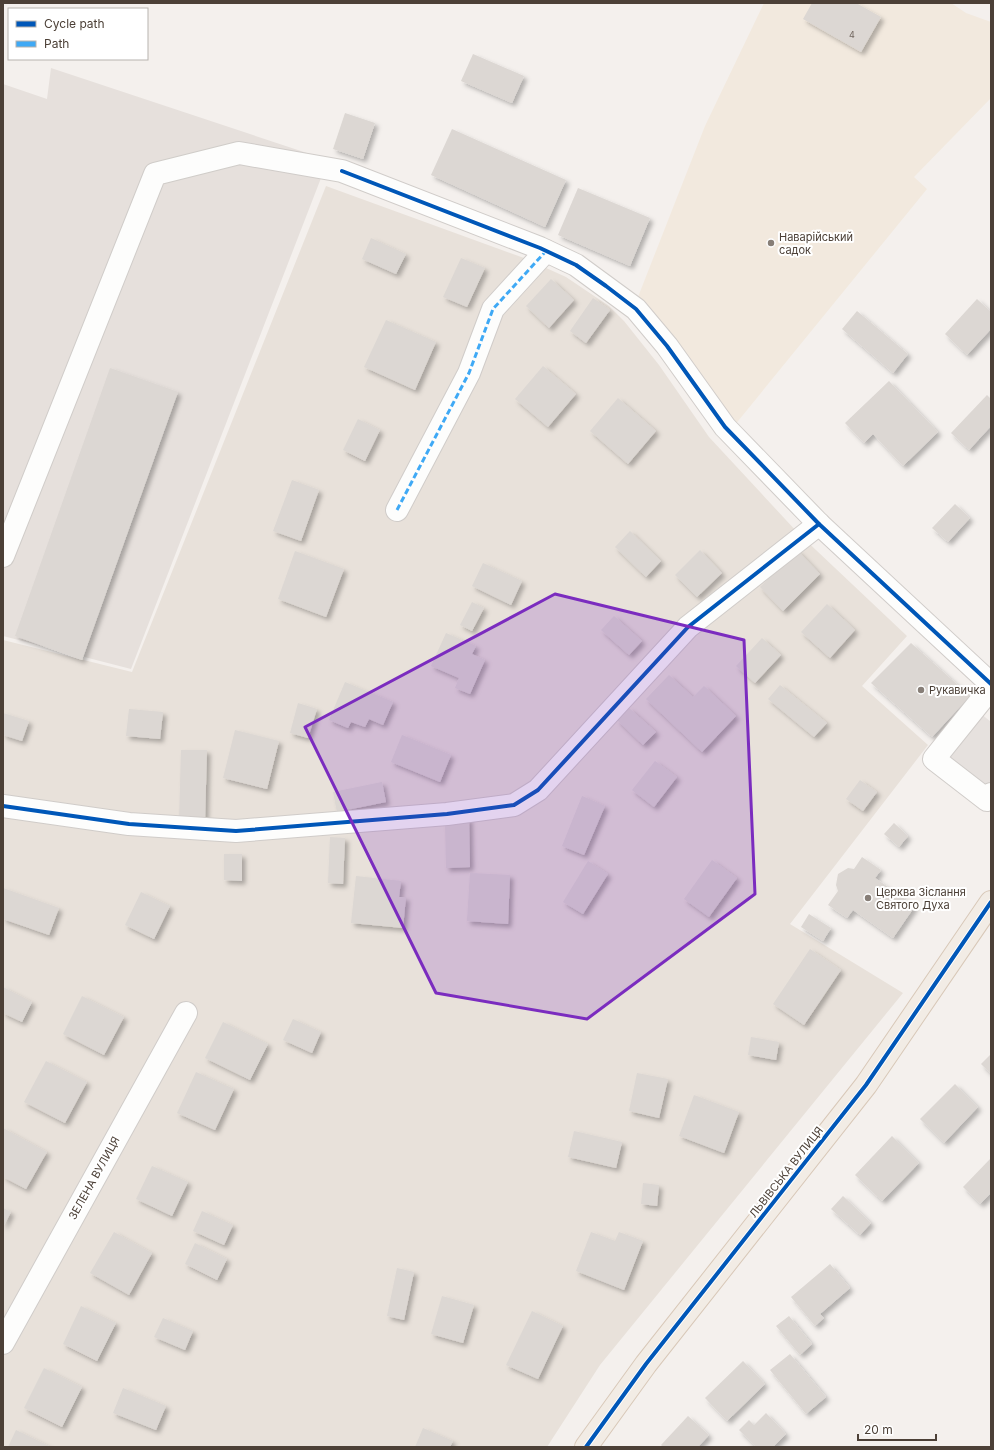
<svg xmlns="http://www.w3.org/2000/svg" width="994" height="1450" font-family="Inter,sans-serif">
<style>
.residential{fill:#e8e1da}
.industrial{fill:#e6e0dc}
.education{fill:#f2e9de}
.parking{fill:#e6e1de}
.building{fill:#dcd7d3;filter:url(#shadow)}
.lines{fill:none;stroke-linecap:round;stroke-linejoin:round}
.minor-casing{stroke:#d0ccc9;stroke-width:24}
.major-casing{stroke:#d8c8b8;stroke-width:24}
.minor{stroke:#fdfdfc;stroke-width:22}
.major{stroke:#f2ece5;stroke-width:22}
.quiet{stroke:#3fa9f5;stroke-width:3;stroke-dasharray:6 3;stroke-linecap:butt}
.cycleway-casing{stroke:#fff;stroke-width:6}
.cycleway{stroke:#0057b8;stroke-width:4}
.marked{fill:#7b2cbf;fill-opacity:0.2;stroke:#7b2cbf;stroke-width:3;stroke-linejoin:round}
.poi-dot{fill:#877e77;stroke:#fff;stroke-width:1.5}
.labels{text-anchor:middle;stroke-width:4;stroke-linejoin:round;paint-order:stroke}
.number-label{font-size:9px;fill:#726760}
.poi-label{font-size:11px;fill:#4c4037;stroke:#fff;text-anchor:start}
.street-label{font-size:11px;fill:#4c4037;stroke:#fff}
</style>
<defs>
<filter id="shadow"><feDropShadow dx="3.5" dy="3.5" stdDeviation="2" flood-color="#0004"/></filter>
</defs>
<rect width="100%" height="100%" fill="#f4f0ed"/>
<path class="residential" d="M326,186L524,258L566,277L609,306L624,321L659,365L709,437L798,533L907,636L862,686L928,745L790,924L903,993L600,1365L547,1447H3V640L132,672Z"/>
<path class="industrial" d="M51,68L328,160L131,669L3,636V84L47,99Z"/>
<path class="education" d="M764,3H951L966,13L991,22V98L914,177L927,189L734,426L688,359L638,297L705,126Z"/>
<path class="parking" d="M975,709L991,722V794L934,759Z"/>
<g class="building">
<path d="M812,3H856L881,17L861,52L803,19Z"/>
<path d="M473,54L524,76L512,103L461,81Z"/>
<path d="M345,113L375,123L363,159L333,149Z"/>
<path d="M452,129L566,180L545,227L431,175Z"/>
<path d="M578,188L650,218L630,266L558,235Z"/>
<path d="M371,238L406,254L396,274L362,259Z"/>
<path d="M461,258L485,268L467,307L443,297Z"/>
<path d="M551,279L574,300L549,328L526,306Z"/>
<path d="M593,298L610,310L586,343L570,331Z"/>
<path d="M977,299L991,312V329L967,355L945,334Z"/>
<path d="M857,311L908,354L893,373L842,329Z"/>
<path d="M386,320L436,342L415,390L364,367Z"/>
<path d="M543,366L576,394L548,427L515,399Z"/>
<path d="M110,368L178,392L82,660L15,636Z"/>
<path d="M889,381L938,432L903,466L873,434L864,443L845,423Z"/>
<path d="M987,395L991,399V426L969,450L951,433Z"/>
<path d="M618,398L656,431L628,464L590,431Z"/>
<path d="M358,419L380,430L365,461L343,450Z"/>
<path d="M292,480L319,490L301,541L273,531Z"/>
<path d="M955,504L970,518L948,542L932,528Z"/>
<path d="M630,531L661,561L646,577L615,547Z"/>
<path d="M700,550L722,573L697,597L675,575Z"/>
<path d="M797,550L820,574L783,611L760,587Z"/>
<path d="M295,551L344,569L326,617L278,599Z"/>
<path d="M483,563L522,581L511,605L472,586Z"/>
<path d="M472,602L484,608L472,631L460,625Z"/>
<path d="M827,604L855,630L830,658L801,632Z"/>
<path d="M614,616L642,641L629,655L601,630Z"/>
<path d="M446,633L476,646L472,654L485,660L470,694L455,688L459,678L431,666Z"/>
<path d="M762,638L781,655L755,683L736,666Z"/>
<path d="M911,643L970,696L932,737L871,683Z"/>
<path d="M669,675L693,697L704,686L736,716L702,752L646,699Z"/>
<path d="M345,682L393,702L383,725L369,719L365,727L351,722L348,728L329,720Z"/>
<path d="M780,685L827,723L814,737L768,699Z"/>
<path d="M298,703L317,709L308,738L290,733Z"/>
<path d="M629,708L656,732L643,745L617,720Z"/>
<path d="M129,709L163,712L160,739L126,736Z"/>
<path d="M3,713L29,721L22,741L3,735Z"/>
<path d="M235,730L279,741L267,789L223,778Z"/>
<path d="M402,735L451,755L440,782L391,762Z"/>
<path d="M181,750H207L205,822L179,821Z"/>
<path d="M655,761L677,777L654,807L632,790Z"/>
<path d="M860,780L877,792L863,811L846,799Z"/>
<path d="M382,782L386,802L337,812L333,792Z"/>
<path d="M582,796L605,806L584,855L562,846Z"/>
<path d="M469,818L470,867L446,868L445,819Z"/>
<path d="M894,823L908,836L899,847L884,834Z"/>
<path d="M330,837L345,838L343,884L328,883Z"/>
<path d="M224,854H242V881L224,880Z"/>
<path d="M862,857L881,870L875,878L915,906L893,938L853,910L847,918L828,905L838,891L836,885L838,874L848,868L854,869Z"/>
<path d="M712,860L737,878L709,917L684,899Z"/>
<path d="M588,861L608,874L583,914L563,902Z"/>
<path d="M470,873L510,875L508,924L467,921Z"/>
<path d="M356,876L401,881L399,897H406L403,928L351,923Z"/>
<path d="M3,888L59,908L49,935L3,919Z"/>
<path d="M141,892L170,906L154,939L125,925Z"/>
<path d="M809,914L831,928L823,941L801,927Z"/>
<path d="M810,949L841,970L804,1025L773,1004Z"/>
<path d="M3,987L32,1002L22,1022L3,1013Z"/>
<path d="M82,996L124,1017L104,1055L63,1034Z"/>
<path d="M293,1019L321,1032L312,1053L283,1040Z"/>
<path d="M223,1022L268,1044L250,1080L205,1058Z"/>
<path d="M751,1037L779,1042L776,1060L748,1055Z"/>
<path d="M991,1054V1074L981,1064Z"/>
<path d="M46,1061L87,1082L65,1123L24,1102Z"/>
<path d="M196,1072L234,1089L215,1130L177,1113Z"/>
<path d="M637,1073L668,1079L659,1118L629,1111Z"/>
<path d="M955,1084L978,1107L944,1143L920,1119Z"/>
<path d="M694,1095L739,1112L724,1153L679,1136Z"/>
<path d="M3,1128L47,1152L26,1189L3,1177Z"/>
<path d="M574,1131L622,1142L616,1168L568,1157Z"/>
<path d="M892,1136L919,1163L882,1201L855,1175Z"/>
<path d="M991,1158V1193L980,1204L963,1187Z"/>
<path d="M152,1166L188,1182L172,1216L136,1199Z"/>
<path d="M643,1183L659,1185L657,1206L641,1204Z"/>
<path d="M843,1196L871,1223L860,1235L831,1209Z"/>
<path d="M3,1208L11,1212L3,1227Z"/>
<path d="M202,1211L233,1225L224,1245L193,1231Z"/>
<path d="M114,1232L152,1253L129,1295L90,1273Z"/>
<path d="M591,1232L615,1241L619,1232L643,1241L624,1290L576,1271Z"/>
<path d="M195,1243L227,1259L217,1280L185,1264Z"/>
<path d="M830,1264L850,1288L820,1314L824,1318L815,1326L791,1297Z"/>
<path d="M397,1268L414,1272L404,1320L387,1316Z"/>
<path d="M442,1296L474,1305L463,1343L431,1334Z"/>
<path d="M81,1306L116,1323L97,1361L63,1344Z"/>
<path d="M532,1311L563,1326L538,1379L506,1365Z"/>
<path d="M789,1316L812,1344L800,1355L776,1326Z"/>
<path d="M163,1318L193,1331L185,1350L154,1337Z"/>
<path d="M790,1354L826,1397L806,1414L770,1370Z"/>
<path d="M743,1361L765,1384L727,1421L705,1398Z"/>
<path d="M44,1368L82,1387L62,1427L24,1408Z"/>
<path d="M123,1388L166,1406L156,1430L113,1413Z"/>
<path d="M766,1413L786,1434L773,1447H756L739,1430L749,1420L754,1425Z"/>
<path d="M688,1416L709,1435L698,1447H663L661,1445Z"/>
<path d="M423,1428L453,1441L450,1447H415Z"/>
<path d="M16,1430L49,1446V1447H8Z"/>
</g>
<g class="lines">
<defs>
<g id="minor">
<path d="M397,510L469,373L493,309L546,251"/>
<path d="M3,556L155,174L239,153L342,171L540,248L576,265L636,309L667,346L725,427L819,524L991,684"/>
<path d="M991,688L934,759L987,800L991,794"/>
<path d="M3,806L129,824L236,831L447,814L514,805L538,790L688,627L819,524"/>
<path d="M3,1343L186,1013"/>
</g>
<path id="major" d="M586,1447L646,1364L866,1085L991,902"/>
</defs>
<use href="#minor" class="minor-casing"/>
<use href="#major" class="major-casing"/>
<use href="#minor" class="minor"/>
<use href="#major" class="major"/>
<path class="quiet" d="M397,510L469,373L493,309L546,251"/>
<defs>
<g id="cycleway">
<path d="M342,171L540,248L576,265L606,286L636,309L667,346L725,427L819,524L991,684"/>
<path d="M3,806L129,824L236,831L447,814L514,805L538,790L688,627L819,524"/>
<path d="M586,1447L646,1364L866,1085L991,902"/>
</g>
</defs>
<use href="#cycleway" class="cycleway-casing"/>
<use href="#cycleway" class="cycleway"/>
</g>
<path class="marked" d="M555,594L744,640L755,894L587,1019L436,993L305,727Z"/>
<g class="poi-dot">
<circle cx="771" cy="243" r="4"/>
<circle cx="921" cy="690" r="4"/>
<circle cx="868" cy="898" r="4"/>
</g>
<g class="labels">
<g class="number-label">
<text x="852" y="38">4</text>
</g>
<g class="poi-label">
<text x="779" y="241">Наварійський<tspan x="779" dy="13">садок</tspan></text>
<text x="929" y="694">Рукавичка</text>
<text x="876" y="896">Церква Зіслання<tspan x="876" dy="13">Святого Духа</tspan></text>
</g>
<g class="street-label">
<text transform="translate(786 1172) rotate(-52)" y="4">ЛЬВІВСЬКА ВУЛИЦЯ</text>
<text transform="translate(94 1178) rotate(-61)" y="4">ЗЕЛЕНА ВУЛИЦЯ</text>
</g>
</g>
<rect width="994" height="1450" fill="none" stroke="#4c4037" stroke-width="8"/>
<rect x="8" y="8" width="140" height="52" fill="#ffffff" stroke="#b7b3af"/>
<rect x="16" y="21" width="20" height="6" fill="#0057b8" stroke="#b7b3af"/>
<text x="44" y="28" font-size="12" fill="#4c4037">Cycle path</text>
<rect x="16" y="41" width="20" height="6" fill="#3fa9f5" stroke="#b7b3af"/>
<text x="44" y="48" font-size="12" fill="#4c4037">Path</text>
<path d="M858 1434v6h78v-6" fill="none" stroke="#4c4037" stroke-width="2"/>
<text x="864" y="1434" font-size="12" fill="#4c4037" stroke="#ffffff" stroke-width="3" paint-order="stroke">20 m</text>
</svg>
